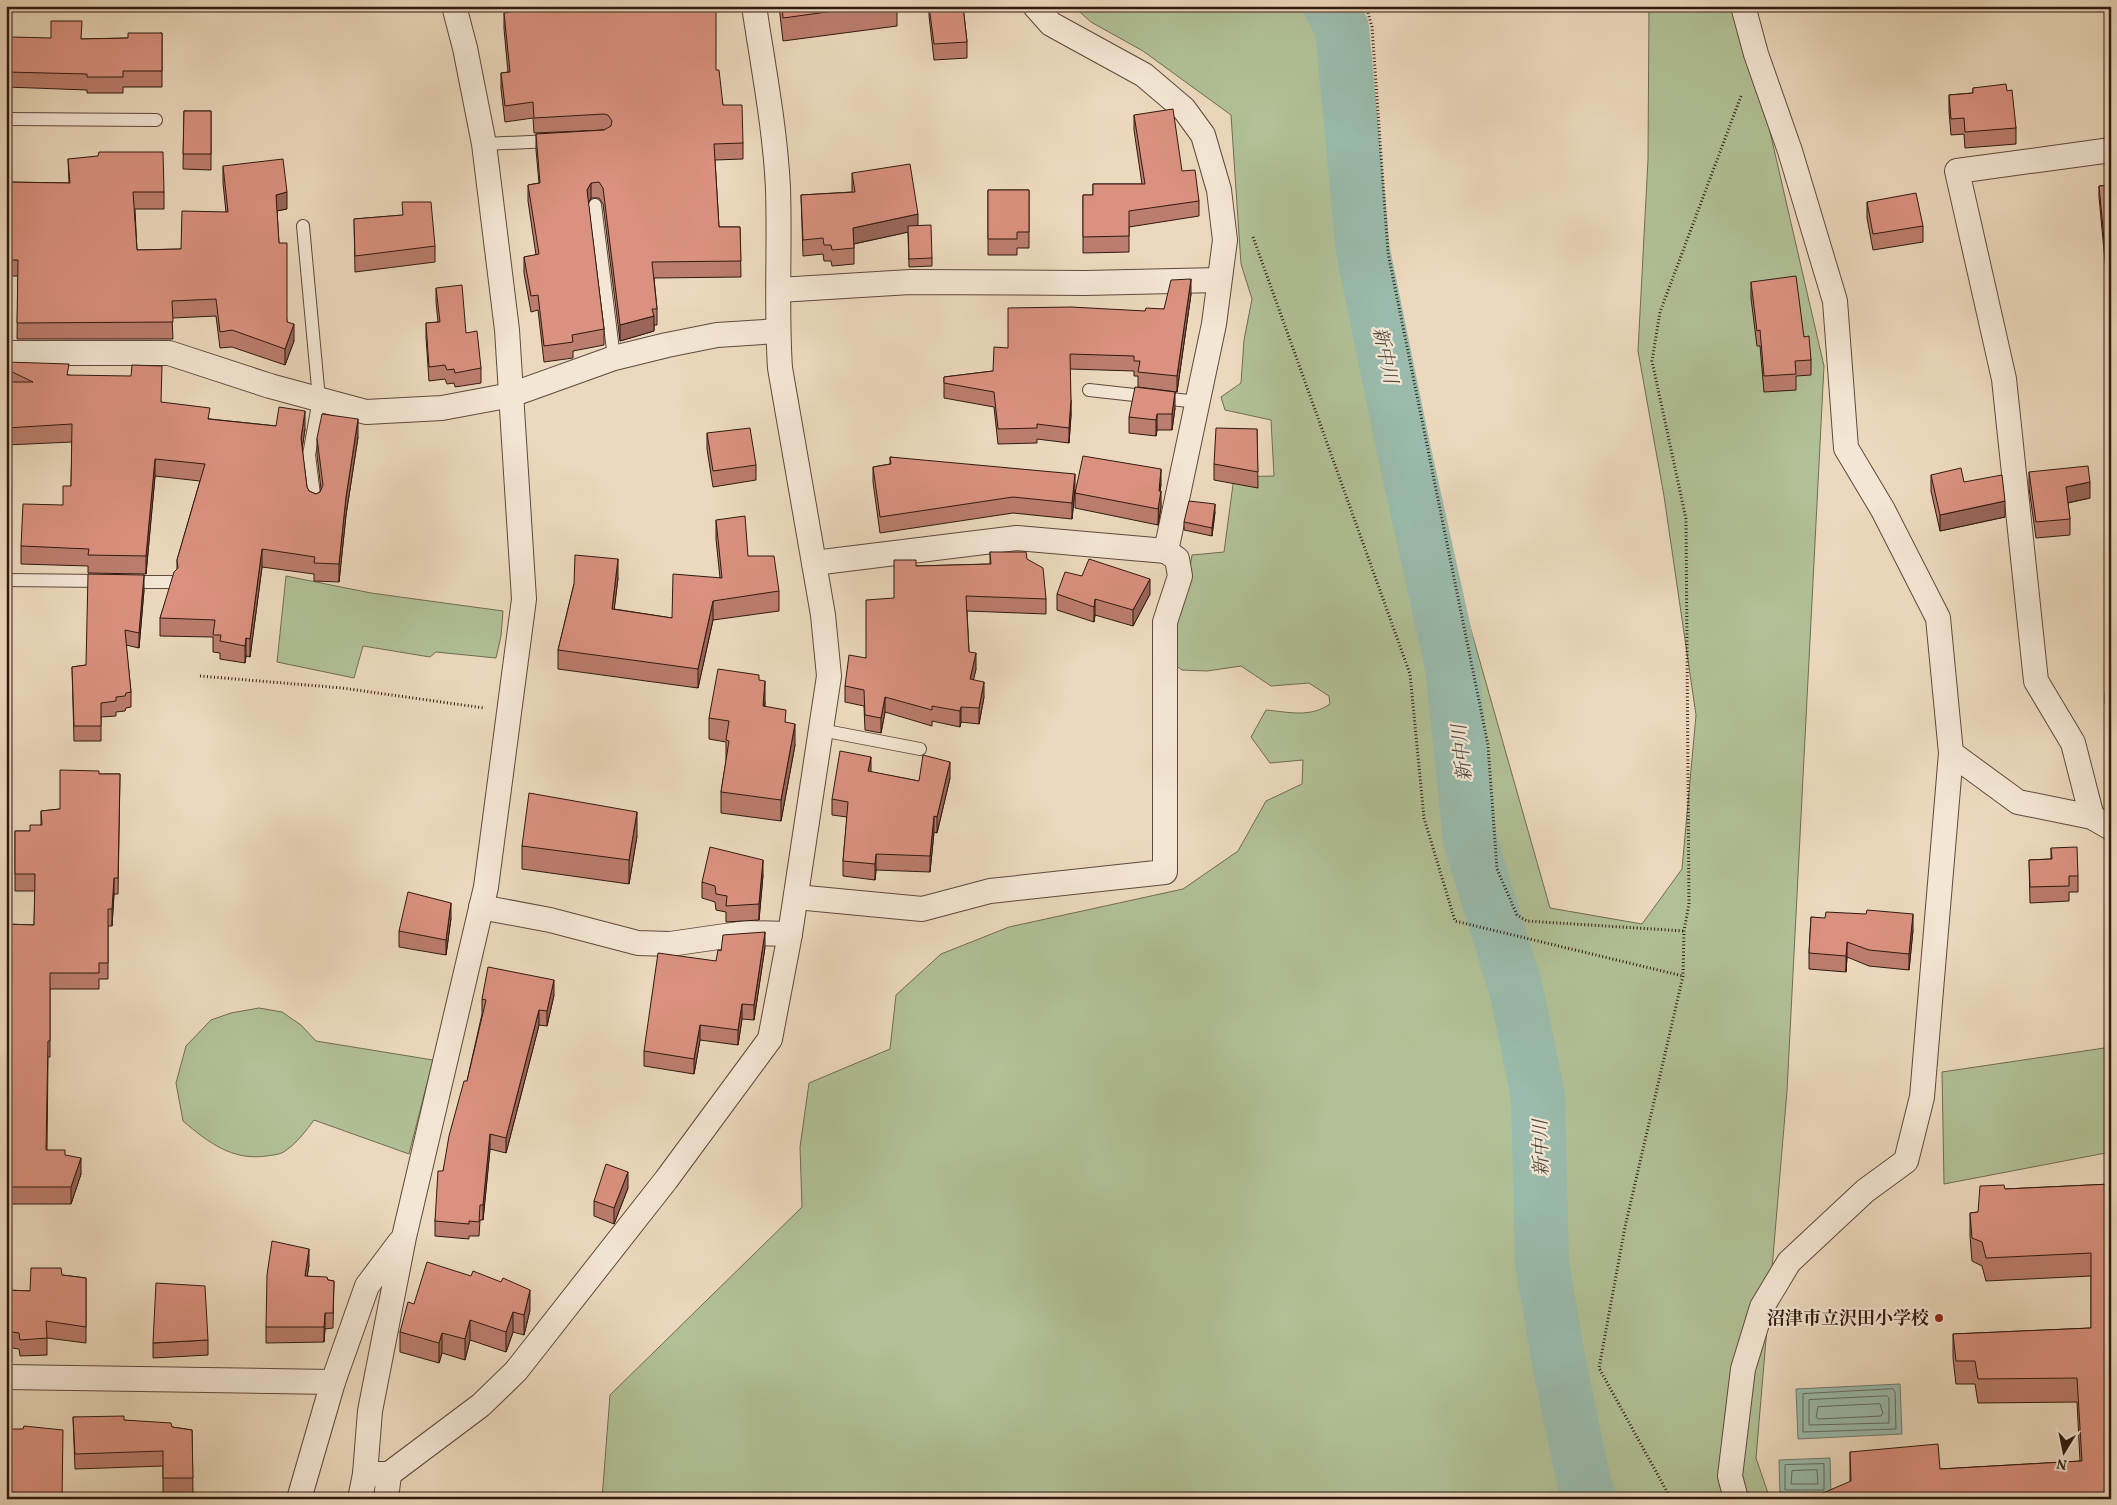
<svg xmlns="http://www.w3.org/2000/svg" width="2117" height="1505" font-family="Vollkorn,'Noto Serif JP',serif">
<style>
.green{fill:#b1c096;stroke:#706c53}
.water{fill:#9abbac;stroke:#707a6e}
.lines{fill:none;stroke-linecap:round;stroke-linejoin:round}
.shore{stroke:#656a5e;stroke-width:1}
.river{stroke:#9abbac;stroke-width:54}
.lane-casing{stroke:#5f493b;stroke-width:14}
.street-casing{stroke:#5f493b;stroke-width:26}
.path{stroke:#301910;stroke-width:3;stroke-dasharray:1 2.5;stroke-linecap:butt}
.lane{stroke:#f3e6d4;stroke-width:12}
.street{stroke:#f3e6d4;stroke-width:24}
.wall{fill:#bb7d6d;stroke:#301910}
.shaded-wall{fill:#996659;stroke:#301910}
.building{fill:#da917f;stroke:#301910}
.poi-dot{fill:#8f2418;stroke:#f3e6d4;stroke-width:2}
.labels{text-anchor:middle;stroke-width:4.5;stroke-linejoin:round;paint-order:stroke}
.poi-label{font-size:18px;font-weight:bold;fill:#301910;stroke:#f3e6d4;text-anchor:end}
.water-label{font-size:19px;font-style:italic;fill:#504a3f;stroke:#f3e6d4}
</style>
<rect width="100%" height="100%" fill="#ecd9bd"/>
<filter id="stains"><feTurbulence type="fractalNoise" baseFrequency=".004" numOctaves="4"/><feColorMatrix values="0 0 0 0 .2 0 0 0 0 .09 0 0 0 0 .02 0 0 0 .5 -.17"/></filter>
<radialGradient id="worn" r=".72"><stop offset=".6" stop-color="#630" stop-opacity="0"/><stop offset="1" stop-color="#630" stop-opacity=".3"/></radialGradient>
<g class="green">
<path d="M1073,6H1336L1347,19L1369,105L1389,266L1415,433L1550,908L1642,924L1682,869L1696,715L1664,496L1638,351L1648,160L1649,6H1741L1824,366L1787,1091L1756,1458L1770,1499H602L610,1395L802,1207L800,1147L809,1083L890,1049L896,995L941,954L1009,927L1183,889L1238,851L1266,801L1302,784L1303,760L1270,763L1251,737L1266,710C1289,712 1310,718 1330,704L1329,696L1309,683L1271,686L1241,666L1207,671L1182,670L1160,654L1188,581L1192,555L1224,552L1234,477L1274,476L1271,420L1225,410L1221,397L1241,383L1244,340L1252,299L1241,264L1231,115L1143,51L1091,22Z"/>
<path d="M286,576L371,593L503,611L501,636L496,658L436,652L430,657L363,646L354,678L277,662Z"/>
<path d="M259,1008L282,1012L301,1025L316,1041L433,1060L409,1154L314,1120C305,1132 297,1143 285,1151C280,1155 272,1155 266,1156C232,1161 208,1142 183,1121L176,1083L186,1046L211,1020L231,1013Z"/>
<path d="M2111,1047V1152L1944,1184L1942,1072Z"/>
</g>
<g class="water">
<path d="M1900,1384L1902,1434L1798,1439L1796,1389Z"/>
<path d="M1830,1458L1831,1495L1780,1496L1779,1460Z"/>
</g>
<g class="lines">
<g class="shore">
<path d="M1893,1389L1895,1392L1896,1429L1803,1432V1394Z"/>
<path d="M1887,1396L1889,1398V1423L1809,1425V1400Z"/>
<path d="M1880,1404L1883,1413L1881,1416L1819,1419L1816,1417L1818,1407Z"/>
<path d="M1824,1464V1490H1785V1465Z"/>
<path d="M1817,1470L1818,1484H1791L1792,1471Z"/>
</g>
<path class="river" d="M1330,6L1342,28L1363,251L1404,451L1452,667L1470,840L1516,989L1538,1096L1542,1264L1559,1363L1585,1487L1590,1499"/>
<defs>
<g id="lane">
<path d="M6,119L156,120"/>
<path d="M484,144L552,141"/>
<path d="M595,205L614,358"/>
<path d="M303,226L319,399L309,455L315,503"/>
<path d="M1089,390L1198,402"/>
<path d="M6,580L104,581"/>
<path d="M129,582H171"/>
<path d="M821,730L920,749"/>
</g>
<g id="street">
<path d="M779,290L910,282L1085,283L1219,280"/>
<path d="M6,353H169L270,386L366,412L442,408L511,395L614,358L667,345L717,335L778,331"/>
<path d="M814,563L1017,538L1166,551"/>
<path d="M1951,753L2018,802L2092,817L2111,828"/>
<path d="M2092,817L2073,743L2036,681L2004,379L1957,171L2111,150"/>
<path d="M796,897L922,909L990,891L1165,872V622L1180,576L1177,559L1166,551L1214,324L1225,240L1219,190L1203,135L1184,109L1144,75L1051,24L1035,6"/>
<path d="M481,907L550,920L638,943L670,944L746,933L790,934"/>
<path d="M6,1377L333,1382"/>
<path d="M365,1474H389L481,1405L516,1371L666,1180L770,1039L790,934L829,676L823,615L780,368C776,308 780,248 778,188C775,127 763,66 754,6"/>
<path d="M299,1499L333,1382L367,1286L400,1242"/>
<path d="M360,1499L365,1474L370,1411L404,1237L486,887L524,599L507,330L484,144L465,48L454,6"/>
<path d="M386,1499L389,1474"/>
<path d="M1736,1499L1730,1476L1743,1369L1762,1307L1789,1262L1865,1191L1906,1161L1922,1097L1951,753L1938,618L1883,510L1846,448L1835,301L1790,151L1756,54L1743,6"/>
</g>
</defs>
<use href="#lane" class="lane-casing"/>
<use href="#street" class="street-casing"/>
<g class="path">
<path d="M1366,6L1372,27L1388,253L1488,745L1497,869L1517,915L1527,921L1684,931"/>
<path d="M1253,237L1410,674L1424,818L1455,921L1683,976"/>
<path d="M200,676L342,688L484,708"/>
<path d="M1671,1499L1599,1368L1625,1227L1683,976L1684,931L1689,904L1686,519L1652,361L1660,312L1741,96"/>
</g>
<use href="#lane" class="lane"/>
<use href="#street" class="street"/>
</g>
<g class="wall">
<path d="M779,6H897V26L783,41Z"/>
<path d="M929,6H963L967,42V58L934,60L929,16Z"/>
<path d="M510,7L716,70L723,105L743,143V159L715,160L719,227H740L741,277L654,278L657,309V325H654V331L620,341L603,204L599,198H591L588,203L604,329V345L573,351V358L544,362L538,310L531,312L524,273V257L536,255L528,201V185L539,183L536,150V134L605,130L534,133L533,118L505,122L501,89V73L508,72L504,29V13L510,12Z"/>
<path d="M162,33V87H123V93H87V90L6,87V45L82,39L128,38Z"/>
<path d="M1973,88L2007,91L2016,128V144L1965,148L1964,134L1951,135L1949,111V95L1973,93Z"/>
<path d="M184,111H211V170L183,169Z"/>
<path d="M1134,115L1182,171L1199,201V216L1129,227V252L1083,253V195H1093V184H1142L1134,130Z"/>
<path d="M68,159L164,192V209H135L137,250L181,249L226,212L223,183V166L287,209L277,211L279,243L287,322L294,341L285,365L232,347L220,348L216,316L172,318L173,339H17L18,276H8L9,209L6,182L69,183Z"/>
<path d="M852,173L918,226L932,258V266L909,267L908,232L854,244V264L832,266L831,261H824L823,254L803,256L801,195L852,192Z"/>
<path d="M2111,185V304H2109L2099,197V186Z"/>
<path d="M988,190H1029V248H1017V255H988Z"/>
<path d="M1867,202L1923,226V242L1873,250L1867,218Z"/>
<path d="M403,215L435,246V262L355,272L354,219Z"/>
<path d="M1751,282L1804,337L1811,360V375L1796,376V390L1764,392L1760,346H1757L1751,298Z"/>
<path d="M436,288L466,333L481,368V383L455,387L454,383L447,384L445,379L429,381L426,338V323L438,322L436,302Z"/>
<path d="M1191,294L1177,392L1138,387V376H1134V371L1070,369L1071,415L1069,443L1037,439V443L998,444L994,407L944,398V377L993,371L1008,348L1145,311L1164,309Z"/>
<path d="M6,362L69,375L161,402L210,419L305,429L302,448L307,487L309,491L316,494L320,492L321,489L317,455V438L358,437L346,515L339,582L314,581V574L262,567L250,657L246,656L245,663L220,659V653L213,652V637L160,636V618L177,569V560L200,481L155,476L146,574L88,573V566L21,564V546L63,505L71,486L72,442L6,445Z"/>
<path d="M1175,408L1172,430H1157L1156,436L1129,433V417Z"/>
<path d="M1257,429L1258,488L1214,480V464Z"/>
<path d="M707,433L756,465V480L713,487L707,449Z"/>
<path d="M890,457L1075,489L1072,519L1013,513L880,533L873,482V467L890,464Z"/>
<path d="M2029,472L2090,498L2068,503L2070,519V535L2036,538L2029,488Z"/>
<path d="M1931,475L2005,517L1940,531L1931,491Z"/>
<path d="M1161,484L1160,491L1161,507L1158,525L1075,508V493Z"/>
<path d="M1215,512L1212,536L1184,530V522Z"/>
<path d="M716,520L779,591V611L713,620L698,688L558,669V650L574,584L618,578L614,609L672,618L720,578L716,539Z"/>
<path d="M990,552L1027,559L1046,599V614L967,611L969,652L976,669L973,680L984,697L979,724L961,722L960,727L932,721V726L885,712L881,733L865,730L864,706L845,702V686L866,658L916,566L990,564Z"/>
<path d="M1082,576L1150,594L1133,626L1095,615L1094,622L1057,610V594Z"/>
<path d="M144,590L139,648L126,645L131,692V707L126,708L125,711L116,712V716L101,717V741H74L72,667L86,665Z"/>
<path d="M759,680L765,702V707L786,722L795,745L781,821L721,813V792L726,761V742L709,739V718Z"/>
<path d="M2111,692V737L2105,703V693Z"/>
<path d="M871,772L919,781L950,778L937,833L934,832L930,872L876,870L875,880L843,876V861L847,817L832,815V799Z"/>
<path d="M99,774H120L118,894H114L112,926H108V979H99V989H50V1057H48L47,1150L65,1155L81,1174L71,1204H6V924L34,925L35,891H15V831H30L41,825V811L60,809Z"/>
<path d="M637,836L629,884L522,869V846Z"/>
<path d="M2051,848L2078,876V892H2069V901L2030,903L2029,860L2051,859Z"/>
<path d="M763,875L759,920L726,922V912L716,910L715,902L702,898V882Z"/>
<path d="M1811,917L1913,930L1909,970L1869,966L1847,957L1846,972L1809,969V953Z"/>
<path d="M451,918L446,955L399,947V931Z"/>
<path d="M765,947L754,1020L742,1019L738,1045L700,1040L694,1074L644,1066V1051L716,961L721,951Z"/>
<path d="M554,995L547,1026L539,1025L506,1153L490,1149L483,1220H480L479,1236H469V1239L435,1236V1221L443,1171L467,1081L482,1014V999Z"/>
<path d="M2111,1184V1499L1850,1482V1452L1940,1469L2080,1461L2077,1402L1978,1403L1975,1384H1956L1953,1358V1334L2091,1328V1276L1986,1281L1982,1266L1972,1261L1970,1236V1213L1978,1212L2005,1189Z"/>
<path d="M628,1188L614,1224L594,1216V1201Z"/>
<path d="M309,1265L307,1276L334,1281L333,1328L325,1329L324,1342L266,1343V1327Z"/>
<path d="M62,1275L86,1278V1343L47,1338V1355L20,1356L19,1349L6,1347V1290L30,1291Z"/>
<path d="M414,1304L530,1310L524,1335L513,1332L506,1352L470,1340L465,1360L442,1353L439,1363L400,1352V1332Z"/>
<path d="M208,1340V1355L153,1358V1343Z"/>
<path d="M73,1417L124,1420L172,1427L192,1430L193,1494H163V1466L75,1469Z"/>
</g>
<g class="shaded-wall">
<path d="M591,183V198L587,206V190Z"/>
<path d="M9,192V209L6,212V196Z"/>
<path d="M287,192V209L276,211V195Z"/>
<path d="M918,214V230L853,244V228Z"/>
<path d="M1191,279V294L1177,392V376Z"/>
<path d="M654,316V331L620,341V325Z"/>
<path d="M294,324V341L285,365V349Z"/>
<path d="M1175,392V408L1172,430V414Z"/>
<path d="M1071,400V415L1069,443V428Z"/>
<path d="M305,411V429L301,456V438Z"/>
<path d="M1157,414V430L1156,436V420Z"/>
<path d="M358,419V437L346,515L339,582V564L346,497Z"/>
<path d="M155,459V476L146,574V556Z"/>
<path d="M1161,469V484L1159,500L1161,491V507L1158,525L1159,491Z"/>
<path d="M1075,474V489L1072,519V503Z"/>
<path d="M2090,482V498L2066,503V487Z"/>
<path d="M2005,501V517L1940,531V515Z"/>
<path d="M1215,504V512L1212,536V528Z"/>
<path d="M262,549V567L250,657V639Z"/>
<path d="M618,559V578L612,628V609Z"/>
<path d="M144,575V590L139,648V633Z"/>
<path d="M1150,579V594L1133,626V610Z"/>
<path d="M1095,599V615L1094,622V607Z"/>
<path d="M713,601V620L698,688V669Z"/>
<path d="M246,638V656L245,663V646Z"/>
<path d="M976,653V669L970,695V679Z"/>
<path d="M765,681V702L763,727V706Z"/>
<path d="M984,682V697L979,724V708Z"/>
<path d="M885,697V712L881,733V718Z"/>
<path d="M961,707V722L960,727V711Z"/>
<path d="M795,724V745L781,821V800Z"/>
<path d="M871,757V773L868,771Z"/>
<path d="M950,762V778L937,833V817Z"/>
<path d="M637,812V836L629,884V860Z"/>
<path d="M934,816V832L930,872V856Z"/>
<path d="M876,854V870L875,880V864Z"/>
<path d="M763,860V875L759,920V904Z"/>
<path d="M114,878V894L112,926V909Z"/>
<path d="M451,903V918L446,955V940Z"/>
<path d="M1913,914V930L1909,970V954Z"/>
<path d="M765,932V947L754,1020V1005Z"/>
<path d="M1847,942V957L1846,972V956Z"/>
<path d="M554,980V995L547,1026V1011Z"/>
<path d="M742,1004V1019L738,1045V1030Z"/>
<path d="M539,1010V1025L506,1153V1138Z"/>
<path d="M700,1025V1040L694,1074V1059Z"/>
<path d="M490,1134V1149L483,1220V1205Z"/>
<path d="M81,1158V1174L71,1204V1187Z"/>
<path d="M628,1172V1188L614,1224V1208Z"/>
<path d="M309,1249V1265L305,1292V1276Z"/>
<path d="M530,1290V1310L524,1335V1315Z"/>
<path d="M513,1312V1332L506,1352V1332Z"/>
<path d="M325,1313V1329L324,1342V1327Z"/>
<path d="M470,1320V1340L465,1360V1339Z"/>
<path d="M442,1333V1353L439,1363V1343Z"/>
</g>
<g class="building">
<path d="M514,6H716V70H719L723,105H742L743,143L714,144L719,227H740L741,261L652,262L657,309H652L654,316L620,325L603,188L599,182L591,183L587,190L604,329L572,335L573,342L544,346L538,295L531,296L524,257L539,254L528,185L540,183L536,134L604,130L611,126L612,121L608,115L604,114L534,118L533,102L505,106L501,73L510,72L504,13L511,12L510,7Z"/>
<path d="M782,6H871L783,18Z"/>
<path d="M929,6H963L967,42L934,44Z"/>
<path d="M51,21H82L81,39L128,38V33H162V71H123V77H87V74L6,72V45H11L12,37L51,38Z"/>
<path d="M2006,84L2007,91L2012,90L2016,128L1965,132L1964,118L1951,119L1949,95L1973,93V88Z"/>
<path d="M1173,109L1182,171L1195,170L1199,201L1129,211V236L1083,237V195H1093V184H1145L1134,115Z"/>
<path d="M184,111H211V154H183Z"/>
<path d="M99,152H163L164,192H133L137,250L181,249L182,211L228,212L223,166L283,159L287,192L276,195L279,243H287V322L294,324L285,349L232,330L220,332L216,299L172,301L173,322L17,323L18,260H8L9,192L6,196V182L70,183L68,159L98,156Z"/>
<path d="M910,164L918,214L853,228L854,248L832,250L831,245H824L823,238L803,240L801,195L855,192L852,173Z"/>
<path d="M2111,185V292H2109L2099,186Z"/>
<path d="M988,190H1029V232H1017V239H988Z"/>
<path d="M1916,193L1923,226L1873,234L1867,202Z"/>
<path d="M402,202H431L435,246L355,256L354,219L403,215Z"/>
<path d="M931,225L932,258L909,259L908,226Z"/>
<path d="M1796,276L1804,337L1809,336L1811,360L1795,361L1796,374L1764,376L1760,330L1757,331L1751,282Z"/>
<path d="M1191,279L1177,376L1138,372L1140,361H1134V356L1070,354L1071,400L1069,428L1037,424V428L998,429L994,392L944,383V377L993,371L994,347L1008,348V308L1071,307L1145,311L1146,308L1164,309L1171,280Z"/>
<path d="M462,285L466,333L477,331L481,368L455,373L454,369L447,370L445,365L429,367L426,323L440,322L436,288Z"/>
<path d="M6,362L69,364L67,375L131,376L132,365L162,366L161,402L210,408L208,419L276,426L279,407L305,411L301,438L307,487L309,491L316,494L320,492L323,485L317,438L322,414L358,419L346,497L339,564L314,563L315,557L262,549L250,639L246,638L245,646L220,641L221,635H213L215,620L160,618L174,572L178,568L177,560L205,464L155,459L146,556L88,555L89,549L21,546L23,504L63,505V486H71L72,424L6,428V382H33L6,369Z"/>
<path d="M1135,387L1175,392L1172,414H1157L1156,420L1129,417Z"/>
<path d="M750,428L756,465L713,471L707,433Z"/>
<path d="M1216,428L1257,429L1258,472L1214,464Z"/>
<path d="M1083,456L1161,469L1159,491H1161L1158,509L1075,493Z"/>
<path d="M890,457L1075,474L1072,503L1013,497L880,517L873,467L891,464Z"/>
<path d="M2088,466L2090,482L2066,487L2070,519L2036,522L2029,472Z"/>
<path d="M1961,468L1964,482L2002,475L2005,501L1940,515L1931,475Z"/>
<path d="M1189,501L1215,504L1212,528L1184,522Z"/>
<path d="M745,516L748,556H774L779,591L713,601L698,669L558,650L574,584L575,555L618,559L612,609L672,618L673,574L722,578L716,520Z"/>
<path d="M990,552H1026L1027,559L1043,568L1046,599L966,596L969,652L976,653L970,679L984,682L979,708L961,707L960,711L932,706V710L885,697L881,718L865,715L864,690L845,686L849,655L866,658V600L894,598V560H916V566L991,564Z"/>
<path d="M1089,559L1150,579L1133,610L1095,599L1094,607L1057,594L1065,572L1082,576Z"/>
<path d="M88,574L144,575L139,633L125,630L131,692L126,693L125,696L116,697V701L101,703V726H74L72,667L86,665Z"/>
<path d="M718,669L759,675V680L765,681L763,706L786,710L785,722L795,724L781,800L721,792L729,741L726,740L729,721L709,718Z"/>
<path d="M2111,692V726L2105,693Z"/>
<path d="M840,751L871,757L868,771L919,781L923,755L950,762L937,817L934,816L930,856L876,854L875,864L843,861L848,802L832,799Z"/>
<path d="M60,770L99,771V774H120L118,878H114L112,909H108V963H99V973H50V1041H48L46,1150H65V1155L81,1158L71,1187H6V924L34,925L35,874H15V831H30V825H42L41,811L60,809Z"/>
<path d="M529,793L637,812L629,860L522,846Z"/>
<path d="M710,847L763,860L759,904L726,906L727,896L716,894L715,886L702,882Z"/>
<path d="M2077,847L2078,876H2069V886L2030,887L2029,860L2052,859L2051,848Z"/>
<path d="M408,892L451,903L446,940L399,931Z"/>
<path d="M1867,910L1913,914L1909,954L1869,950L1847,942L1846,956L1809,953L1811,917L1825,918L1826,912L1866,914Z"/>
<path d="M765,932L754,1005L742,1004L738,1030L700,1025L694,1059L644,1051L658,953L716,961L718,950L721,951L723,935Z"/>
<path d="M488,967L554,980L547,1011L539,1010L506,1138L490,1134L483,1205H480L479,1222L469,1221V1224L435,1221L438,1171H443L449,1136L464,1081H467L486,1000L482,999Z"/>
<path d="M606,1164L628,1172L614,1208L594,1201Z"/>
<path d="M2111,1184V1499H1809L1851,1481L1850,1452L1938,1444L1940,1469L2082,1461L2077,1378L1978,1379L1975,1361H1956L1953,1334L2091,1328V1253L1986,1258L1982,1242L1972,1238L1970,1213L1978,1212L1980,1186L2004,1185L2005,1189Z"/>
<path d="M272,1241L309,1249L305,1276L327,1277L328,1280L334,1281L333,1313H325L324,1327H266L267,1275Z"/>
<path d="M427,1262L471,1276L473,1271L501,1282L503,1278L530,1290L524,1315L513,1312L506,1332L470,1320L465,1339L442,1333L439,1343L400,1332L408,1302L414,1304Z"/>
<path d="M31,1268H61L62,1275L86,1278V1327L46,1321L47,1338L20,1340L19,1333L6,1331V1290L30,1291Z"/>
<path d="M156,1283L205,1286L208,1340L153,1343Z"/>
<path d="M124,1416V1420L171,1423L172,1427L192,1430L193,1478H163V1451L75,1454L73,1417Z"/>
<path d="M24,1426L63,1430L62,1499H6V1493H10L9,1429H23Z"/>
</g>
<circle class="poi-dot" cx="1939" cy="1318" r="5"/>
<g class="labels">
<g class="poi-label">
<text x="1929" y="1324">沼津市立沢田小学校</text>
</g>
<g class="water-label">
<text transform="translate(1386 355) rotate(78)" y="7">新中川</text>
<text transform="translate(1461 753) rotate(-96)" y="7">新中川</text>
<text transform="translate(1540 1148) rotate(-91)" y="7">新中川</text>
</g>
</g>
<rect width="2117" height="1505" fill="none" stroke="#ecd9bd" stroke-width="25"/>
<rect x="8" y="8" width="2102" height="1490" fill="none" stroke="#301910" stroke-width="2.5"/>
<rect x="12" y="12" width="2092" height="1480" fill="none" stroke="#301910"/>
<g transform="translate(2064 1452) rotate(190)" stroke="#f3e6d4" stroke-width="4" paint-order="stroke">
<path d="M0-4L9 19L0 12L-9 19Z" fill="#301910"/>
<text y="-8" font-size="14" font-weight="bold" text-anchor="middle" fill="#301910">N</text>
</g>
<rect width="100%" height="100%" filter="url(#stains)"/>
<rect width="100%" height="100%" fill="url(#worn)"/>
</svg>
